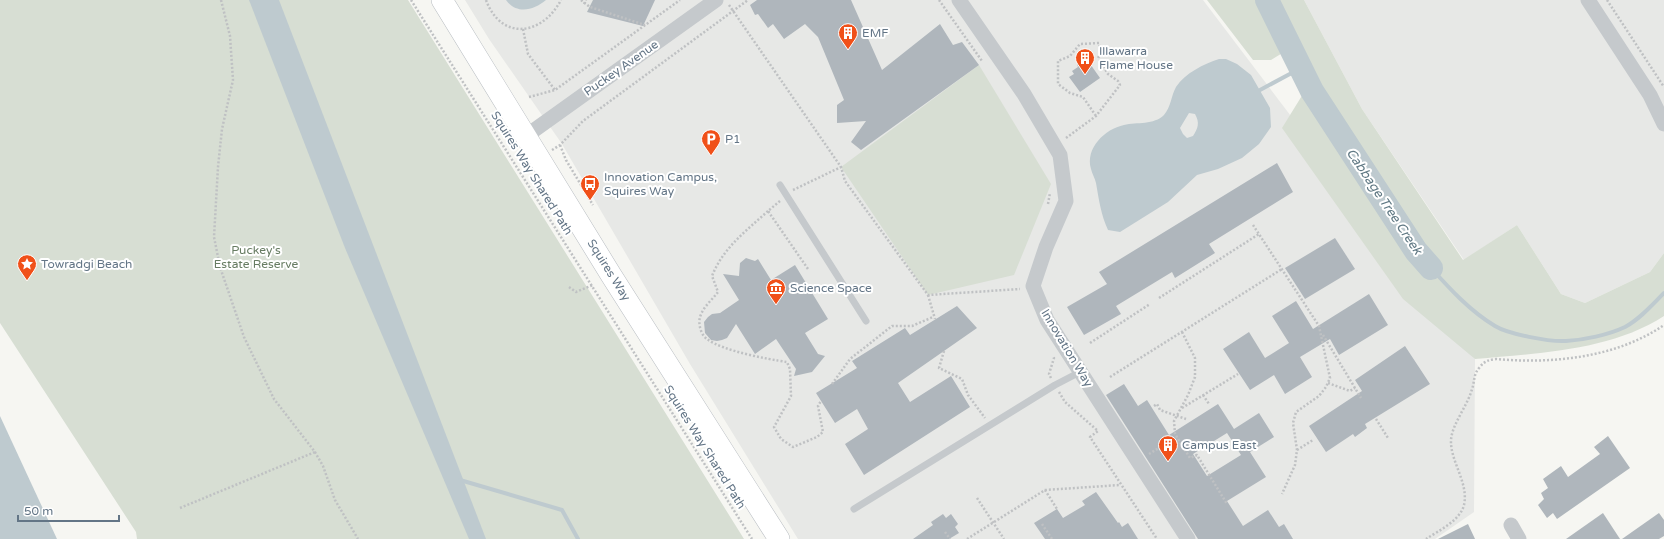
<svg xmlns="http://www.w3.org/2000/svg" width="1664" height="539" font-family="'Varela Round',sans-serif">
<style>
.built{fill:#e7e8e6}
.green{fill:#d7ded3}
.water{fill:#becacf;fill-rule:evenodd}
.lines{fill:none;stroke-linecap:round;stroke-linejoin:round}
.stream{stroke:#becacf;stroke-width:4}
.river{stroke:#becacf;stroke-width:24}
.building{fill:#afb6bc;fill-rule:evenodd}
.secondary-casing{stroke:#b7bcc1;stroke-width:22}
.path{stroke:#bfc1c3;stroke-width:2.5;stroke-dasharray:2 2;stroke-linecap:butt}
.lane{stroke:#c5c9cc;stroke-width:7}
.street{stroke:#c5c9cc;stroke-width:15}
.secondary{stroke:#fff;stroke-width:21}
.labels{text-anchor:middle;stroke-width:4;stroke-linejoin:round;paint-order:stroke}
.poi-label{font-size:12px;fill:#637586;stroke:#fff;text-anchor:start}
.street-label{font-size:12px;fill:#637586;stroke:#fff}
.park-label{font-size:12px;fill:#677c62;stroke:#fff}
.water-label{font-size:13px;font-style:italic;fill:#5f7883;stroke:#fff}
</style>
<rect width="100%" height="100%" fill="#f6f6f2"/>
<g class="built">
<path d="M465,0H1203L1475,359L1474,512L1435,539H798L690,364L562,144L489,39Z"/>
<path d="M1304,0H1664V253L1650,272L1585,303L1561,294L1517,225L1464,260L1362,109Z"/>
</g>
<g class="green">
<path d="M0,0H408L744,539H137L136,532L0,323Z"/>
<path d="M1207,0H1304L1362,109L1463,260L1517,225L1561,294L1585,303L1650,272L1664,253V316C1610,351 1538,353 1475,359L1403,299L1282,128L1303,94L1284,52L1271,60H1253Z"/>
<path d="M979,65L1051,184L1014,275L928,295L841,167Z"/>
</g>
<g class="water">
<path d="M249,0H279L486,539H469L345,248Z"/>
<path d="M506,0H546C534,10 517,15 506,0Z"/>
<path d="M1219,59H1226L1237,64L1251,75L1270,108L1271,127L1259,144L1242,158L1218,169L1197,175L1168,202L1120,232L1108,230C1101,215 1099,200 1096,183C1095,178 1092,174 1091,169C1085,148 1105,129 1124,125C1137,122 1154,125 1164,115C1171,107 1171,96 1176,87C1185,73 1204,64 1219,59ZM1189,113L1195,114C1200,123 1198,128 1193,136L1187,138L1183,134L1180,128Z"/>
<path d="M0,416L57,539H0Z"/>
</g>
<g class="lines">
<g class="stream">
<path d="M1260,90L1301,68"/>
<path d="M1431,268C1450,289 1470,311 1495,326C1508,334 1549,342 1566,341C1584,340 1608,335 1625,327C1640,319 1652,305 1664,293"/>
<path d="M460,480L562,510L578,539"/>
</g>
<path class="river" d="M1267,0L1312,91L1416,251L1431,268"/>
</g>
<g class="building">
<path d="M593,0H655L643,26L587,12Z"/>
<path d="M757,0H851L882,70L940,24L953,45L962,42L979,65L861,150L851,142L866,121L837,123V105L844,100L818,37L805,24L784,39L773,24L768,28L758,14L755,15L750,5Z"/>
<path d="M1086,58L1100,78L1080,92L1069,77L1074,74L1072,71L1078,67L1077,64Z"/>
<path d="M1277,163L1293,192L1209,244L1215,253L1175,278L1172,272L1116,306L1121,314L1084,335L1067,307L1107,284L1099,272Z"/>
<path d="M1335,238L1355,269L1305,299L1285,268Z"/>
<path d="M746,258L755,261L758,259L771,280L795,265L828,319L805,333L818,354L825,356L812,372L794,376L796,369L776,339L755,354L736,324L727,338L722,340L717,341L711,340L705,333L704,322L708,317L712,314L720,313L739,300L723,274L739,276L740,263Z"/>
<path d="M1369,294L1388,325L1339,355L1330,339L1300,357L1312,377L1285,394L1274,375L1250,390L1223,349L1249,332L1265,358L1289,343L1272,316L1296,301L1313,329Z"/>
<path d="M957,306L977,328L898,383L910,402L951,376L970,407L864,475L845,444L868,429L857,409L835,423L816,393L857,368L852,361L905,328L910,335Z"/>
<path d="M1405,346L1430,384L1365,424L1367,428L1355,437L1353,434L1326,452L1309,426L1362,391L1355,380Z"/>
<path d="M1124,384L1138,406L1147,400L1169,435L1218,404L1234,429L1259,413L1274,437L1250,452L1266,477L1227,501L1243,526L1268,510L1279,527L1284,524L1293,539H1198L1106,395ZM1227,433L1241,455L1207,476L1193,454Z"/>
<path d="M1608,436L1630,468L1557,519L1553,513L1547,518L1538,505L1544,499L1541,493L1548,488L1543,479L1561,466L1568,477L1600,454L1594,447Z"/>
<path d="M1096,492L1118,523L1119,522L1122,527L1128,523L1138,539H1045L1034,523L1057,509L1063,518L1085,505L1082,501Z"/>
<path d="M1603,513L1620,539H1566Z"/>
<path d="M1659,513L1664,520V536L1659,539H1622Z"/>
<path d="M943,514L946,518L951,514L958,524L955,527L959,533L949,539H913L933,525L931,522Z"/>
<path d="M1468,524L1475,539H1438Z"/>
</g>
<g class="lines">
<defs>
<path id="secondary" d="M442,0L611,275L779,539"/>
</defs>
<use href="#secondary" class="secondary-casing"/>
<g class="path">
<path d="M221,0L230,36L233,80L222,129L218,167L214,237L220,267L244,337L274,399L315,452L323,466L335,500L358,539"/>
<path d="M411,0L752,539"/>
<path d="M486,0C501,41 542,36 561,0"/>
<path d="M581,0L590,7L645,25"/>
<path d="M939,0L982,61"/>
<path d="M1607,0L1664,87"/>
<path d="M584,4L586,0"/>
<path d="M729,5L841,167L845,181L928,295L1020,289"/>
<path d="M523,29L528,54L555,90"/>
<path d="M529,97L555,90L680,0"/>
<path d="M1066,138L1096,116L1120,85L1118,81L1108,74L1098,58L1101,53L1099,43L1080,44L1070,56L1058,61V84L1070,93L1083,97L1096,116"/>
<path d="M560,145L566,160L593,205"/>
<path d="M552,150L560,145L583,121L748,0"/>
<path d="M793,190L841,167"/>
<path d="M780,201L768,211L808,269"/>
<path d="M1048,204L1050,193"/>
<path d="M768,211C746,231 723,248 712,276L718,292C712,300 703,307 700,317C698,324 701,335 707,339C723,351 767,359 787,362L790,369L791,396L774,427L781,439L793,447L817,437L823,432L818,406L821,401"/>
<path d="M1253,225L1319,326L1330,378L1326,387L1319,396L1296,412L1293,423L1297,450L1295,465L1282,494"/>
<path d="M569,287L576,292L593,285"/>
<path d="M928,295L935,319"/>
<path d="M1159,298L1259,234"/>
<path d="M1182,332L1195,358V377L1188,395L1174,421L1175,434L1190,458L1197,455L1227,504"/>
<path d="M1323,335L1361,398"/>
<path d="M1090,343L1150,304"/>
<path d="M944,351L939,368L962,379L968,395L985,418"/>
<path d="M1110,377L1282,269"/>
<path d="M1051,378L1049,374L1054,358L1053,356"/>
<path d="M1328,383L1350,391L1355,388"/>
<path d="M832,384L850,359L892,326H912L933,317"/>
<path d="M1059,392L1065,402L1098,431L1090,437L1157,539"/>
<path d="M1203,395L1209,404"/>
<path d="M1154,406L1157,404L1160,410L1186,419"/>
<path d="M1182,408L1238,374"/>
<path d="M1376,419L1388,438"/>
<path d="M1297,450L1313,440"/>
<path d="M1149,454L1177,437"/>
<path d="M1045,490L1057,509"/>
<path d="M977,498L1004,539"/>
<path d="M180,508L315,452"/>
<path d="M1042,524L1052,539"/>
<path d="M945,532L950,539"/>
<path d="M967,539L1045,490L1120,485"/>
<path d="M1426,539C1438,531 1460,521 1464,505C1469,483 1450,461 1451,440C1452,424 1468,405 1472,389C1475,381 1473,374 1480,367C1484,361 1489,360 1496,359C1552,364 1616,358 1664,325"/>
</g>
<g class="lane">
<path d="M780,185L866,321"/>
<path d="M854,509L1055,385L1080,372"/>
</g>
<g class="street">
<path d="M959,0L1024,94L1060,155L1066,201L1046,247L1033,286L1047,320L1188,539"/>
<path d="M1588,0L1650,95L1664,124"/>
<path d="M526,136L716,0"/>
<path d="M1511,525L1519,539"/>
</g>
<use href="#secondary" class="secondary"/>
</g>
<defs>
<symbol id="building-pin" viewBox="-11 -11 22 30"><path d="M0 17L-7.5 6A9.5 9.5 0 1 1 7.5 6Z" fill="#f05019" stroke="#fff"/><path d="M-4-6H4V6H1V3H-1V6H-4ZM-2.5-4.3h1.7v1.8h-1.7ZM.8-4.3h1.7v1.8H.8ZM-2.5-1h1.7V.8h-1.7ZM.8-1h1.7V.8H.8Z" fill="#fff"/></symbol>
<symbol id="parking-pin" viewBox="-11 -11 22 30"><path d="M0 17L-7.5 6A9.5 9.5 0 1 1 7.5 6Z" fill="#f05019" stroke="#fff"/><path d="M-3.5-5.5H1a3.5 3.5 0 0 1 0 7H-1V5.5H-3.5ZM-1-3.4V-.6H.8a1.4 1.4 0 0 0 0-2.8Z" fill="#fff"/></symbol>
<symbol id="bus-pin" viewBox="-11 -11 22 30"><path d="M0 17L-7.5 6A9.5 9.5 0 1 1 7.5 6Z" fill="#f05019" stroke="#fff"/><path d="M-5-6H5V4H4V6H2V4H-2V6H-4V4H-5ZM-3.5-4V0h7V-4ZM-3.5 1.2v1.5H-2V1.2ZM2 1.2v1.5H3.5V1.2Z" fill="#fff"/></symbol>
<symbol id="sight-pin" viewBox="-11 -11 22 30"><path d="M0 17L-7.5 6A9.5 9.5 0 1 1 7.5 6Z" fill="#f05019" stroke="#fff"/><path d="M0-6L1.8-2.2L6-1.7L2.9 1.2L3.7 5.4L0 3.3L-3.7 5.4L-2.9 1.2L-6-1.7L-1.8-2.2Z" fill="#fff"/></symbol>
<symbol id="museum-pin" viewBox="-11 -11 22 30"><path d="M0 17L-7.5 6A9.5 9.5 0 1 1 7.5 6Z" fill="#f05019" stroke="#fff"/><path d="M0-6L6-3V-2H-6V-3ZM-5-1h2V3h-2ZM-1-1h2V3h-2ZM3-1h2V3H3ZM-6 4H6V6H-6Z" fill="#fff"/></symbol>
</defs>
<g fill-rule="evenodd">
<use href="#building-pin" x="837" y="22" width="22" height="30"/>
<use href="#building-pin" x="1074" y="47" width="22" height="30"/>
<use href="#parking-pin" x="700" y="128" width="22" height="30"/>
<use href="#bus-pin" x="579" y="173" width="22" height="30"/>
<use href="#sight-pin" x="16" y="253" width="22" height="30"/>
<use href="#museum-pin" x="765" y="277" width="22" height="30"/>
<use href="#building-pin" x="1157" y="434" width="22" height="30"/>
</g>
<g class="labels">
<g class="poi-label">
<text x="862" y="37">EMF</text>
<text x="1099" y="55">Illawarra<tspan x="1099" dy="14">Flame House</tspan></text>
<text x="725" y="143">P1</text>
<text x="604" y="181">Innovation Campus,<tspan x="604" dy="14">Squires Way</tspan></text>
<text x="41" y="268">Towradgi Beach</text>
<text x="790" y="292">Science Space</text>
<text x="1182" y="449">Campus East</text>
</g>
<g class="street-label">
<text transform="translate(621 68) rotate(-35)" y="4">Puckey Avenue</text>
<text transform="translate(532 173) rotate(58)" y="4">Squires Way Shared Path</text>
<text transform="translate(609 270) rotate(58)" y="4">Squires Way</text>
<text transform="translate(1067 348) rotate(59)" y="4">Innovation Way</text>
<text transform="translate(705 447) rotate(58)" y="4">Squires Way Shared Path</text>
</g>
<g class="park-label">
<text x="256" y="254">Puckey's<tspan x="256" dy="14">Estate Reserve</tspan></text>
</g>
<g class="water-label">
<text transform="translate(1385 201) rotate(56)" y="5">Cabbage Tree Creek</text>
</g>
</g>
<path d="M18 515v6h101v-6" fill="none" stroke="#637586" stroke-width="2"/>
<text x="24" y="515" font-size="12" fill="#637586" stroke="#ffffff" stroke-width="3" paint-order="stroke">50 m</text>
</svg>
